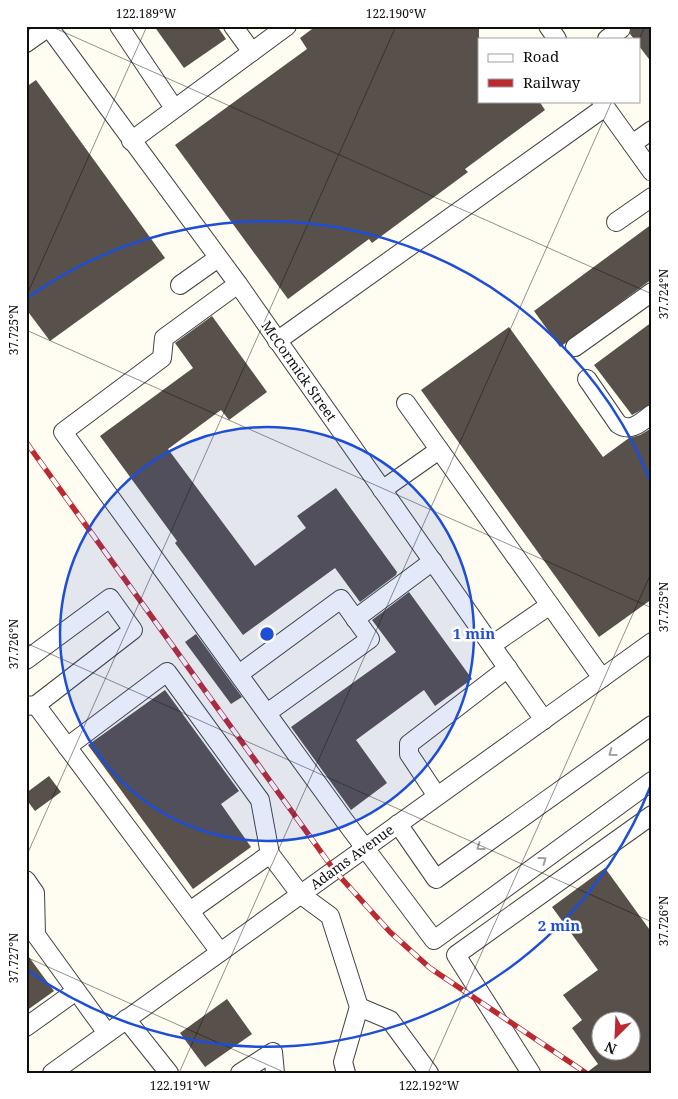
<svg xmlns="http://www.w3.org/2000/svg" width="678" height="1099" font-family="'Noto Serif',serif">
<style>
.building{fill:#57504b;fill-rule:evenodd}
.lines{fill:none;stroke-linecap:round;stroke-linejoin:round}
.minor-casing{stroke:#424242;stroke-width:20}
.minor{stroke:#fff;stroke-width:18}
.rail-casing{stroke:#bb2a30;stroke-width:5.5}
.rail{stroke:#fff;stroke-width:4;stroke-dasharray:11;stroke-linecap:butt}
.oneway{stroke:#9f9f9f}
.ticks{fill:none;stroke:#0f0f0f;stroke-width:1;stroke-opacity:0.45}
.ring{fill:none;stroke:#1d4ed8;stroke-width:2.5}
.labels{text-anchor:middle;stroke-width:5;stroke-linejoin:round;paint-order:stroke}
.street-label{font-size:14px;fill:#0f0f0f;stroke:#fff}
.centre{fill:#1d4ed8;stroke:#fff;stroke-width:2.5}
.ring-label{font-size:15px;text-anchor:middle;font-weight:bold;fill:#1d4ed8;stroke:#fff;stroke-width:5;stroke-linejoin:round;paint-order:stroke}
.neatline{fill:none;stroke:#0f0f0f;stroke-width:2}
.ticks-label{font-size:12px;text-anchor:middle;fill:#0f0f0f}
</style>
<rect width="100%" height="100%" fill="#fffcf1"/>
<g class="building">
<path d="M154,26H217L226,39L184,68Z"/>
<path d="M316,26H479V101H539L545,110L465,169L468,172L372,243L369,239L288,299L175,145L307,49L300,38Z"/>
<path d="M631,26H652V63L639,46V39H634L630,34Z"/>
<path d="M36,80L165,258L50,341L26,309V87Z"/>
<path d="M652,224V279L560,347L534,311Z"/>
<path d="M212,316L267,392L229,420L221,410L168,449L255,566L306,528L297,516L336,488L397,572L396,575L360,602L335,568L243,635L175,543L177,541L100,436L193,368L175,343Z"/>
<path d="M652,322V404L632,415L594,365Z"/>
<path d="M509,327L603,457L629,438L640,435L652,428V599L599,637L421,390Z"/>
<path d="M409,592L472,679L435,706L424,690L356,740L387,783L351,810L291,727L396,652L372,620Z"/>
<path d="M196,634L242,697L231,704L185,642Z"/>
<path d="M165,690L239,791L221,804L251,847L193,889L88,745Z"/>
<path d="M49,776L61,792L35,811L26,799V793Z"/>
<path d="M605,868L652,933V1073H586L598,1064L572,1028L582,1020L563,995L598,970L552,907ZM600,1022H630V1052H600Z"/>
<path d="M26,953L54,991L26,1011Z"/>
<path d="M227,999L252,1034L205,1067L180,1033Z"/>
</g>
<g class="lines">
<defs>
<g id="minor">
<path d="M48,26L238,284L544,720"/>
<path d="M119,26L174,108"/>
<path d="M233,26L252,52"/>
<path d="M548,26L557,39"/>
<path d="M607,39L621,29"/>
<path d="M26,43L50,26"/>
<path d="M601,101L652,172"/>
<path d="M131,141L287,26"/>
<path d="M632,144L652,130"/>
<path d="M616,222L652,197"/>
<path d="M238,284L164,338L162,358L63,432L344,820L434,940L652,781"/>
<path d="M180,285L218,258"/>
<path d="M277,341L605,107"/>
<path d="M575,347L652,292"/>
<path d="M587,379L618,424C631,433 641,422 652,414"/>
<path d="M406,403L602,678"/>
<path d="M382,490L439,450"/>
<path d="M355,619L433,561"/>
<path d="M492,645L550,605"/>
<path d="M26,660L110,598L133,630L36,705L26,706"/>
<path d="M239,674L341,599L370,639L267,713"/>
<path d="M36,705L220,952"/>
<path d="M67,747L167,672L260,800L270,854"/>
<path d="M437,796L409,754V744L508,668"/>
<path d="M398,824L436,879L652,725"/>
<path d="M26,880L35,893L36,935L107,1033"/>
<path d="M190,911L270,854L300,894L330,916L359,1007L343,1062L346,1073"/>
<path d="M359,1007L390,1020L429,1073"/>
<path d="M126,1019L169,1073"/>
<path d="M26,1027L76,991"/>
<path d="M52,1073L652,642"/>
<path d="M240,1073L273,1052L275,1073"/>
<path d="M531,1073L456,955L652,815"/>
</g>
</defs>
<use href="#minor" class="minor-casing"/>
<use href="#minor" class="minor"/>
<defs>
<path id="rail" d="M26,442L334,870L390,932L430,968L586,1073"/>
</defs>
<use href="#rail" class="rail-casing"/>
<use href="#rail" class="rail"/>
</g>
<defs><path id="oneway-chevron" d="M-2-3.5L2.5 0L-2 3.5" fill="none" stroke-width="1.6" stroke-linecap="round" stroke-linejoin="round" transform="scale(1.25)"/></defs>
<g class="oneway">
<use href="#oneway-chevron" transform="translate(612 753) rotate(144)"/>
<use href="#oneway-chevron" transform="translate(480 847) rotate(144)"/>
<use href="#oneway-chevron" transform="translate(543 860) rotate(-36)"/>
</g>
<path class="ticks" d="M50,26L652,294M639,40L645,26M26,297L147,26M26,330L652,608M26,643L652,922M26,857L396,26M26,957L286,1073M179,1073L612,101M428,1073L652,571"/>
<circle cx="267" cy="634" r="207" fill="#1d4ed8" fill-opacity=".12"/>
<g class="ring">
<circle cx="267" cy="634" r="207"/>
<path d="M651 785A413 413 0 0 1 27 970M27 298A413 413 0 0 1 651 483"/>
</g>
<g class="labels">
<g class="street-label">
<text transform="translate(299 371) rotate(55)" y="5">McCormick Street</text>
<text transform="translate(352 857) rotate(-36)" y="5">Adams Avenue</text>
</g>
</g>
<circle cx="267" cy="634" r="8" class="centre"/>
<g class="ring-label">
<text x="474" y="639">1 min</text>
<text x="559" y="931">2 min</text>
</g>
<rect width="678" height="1099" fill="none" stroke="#ffffff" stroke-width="55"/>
<rect x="478" y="38" width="162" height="65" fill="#ffffff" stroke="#9f9f9f"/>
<rect x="488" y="54" width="25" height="8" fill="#ffffff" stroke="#9f9f9f"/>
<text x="523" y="62" font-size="15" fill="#0f0f0f">Road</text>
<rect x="488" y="79" width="25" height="8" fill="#bb2a30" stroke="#9f9f9f"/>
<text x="523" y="88" font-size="15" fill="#0f0f0f">Railway</text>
<g transform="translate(616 1036) rotate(204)"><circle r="24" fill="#ffffff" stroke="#9f9f9f"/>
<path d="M0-4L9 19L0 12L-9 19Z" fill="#bb2a30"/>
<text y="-8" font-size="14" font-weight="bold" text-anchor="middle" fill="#0f0f0f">N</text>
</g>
<rect x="28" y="28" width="622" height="1044" class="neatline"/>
<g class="ticks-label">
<text x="146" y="18">122.189°W</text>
<text x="396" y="18">122.190°W</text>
<text transform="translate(664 294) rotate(-90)" y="4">37.724°N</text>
<text transform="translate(14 330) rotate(-90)" y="4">37.725°N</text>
<text transform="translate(664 607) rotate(-90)" y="4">37.725°N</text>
<text transform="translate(14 644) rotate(-90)" y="4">37.726°N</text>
<text transform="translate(664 921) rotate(-90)" y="4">37.726°N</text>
<text transform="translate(14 958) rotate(-90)" y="4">37.727°N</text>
<text x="180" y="1090">122.191°W</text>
<text x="429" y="1090">122.192°W</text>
</g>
</svg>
